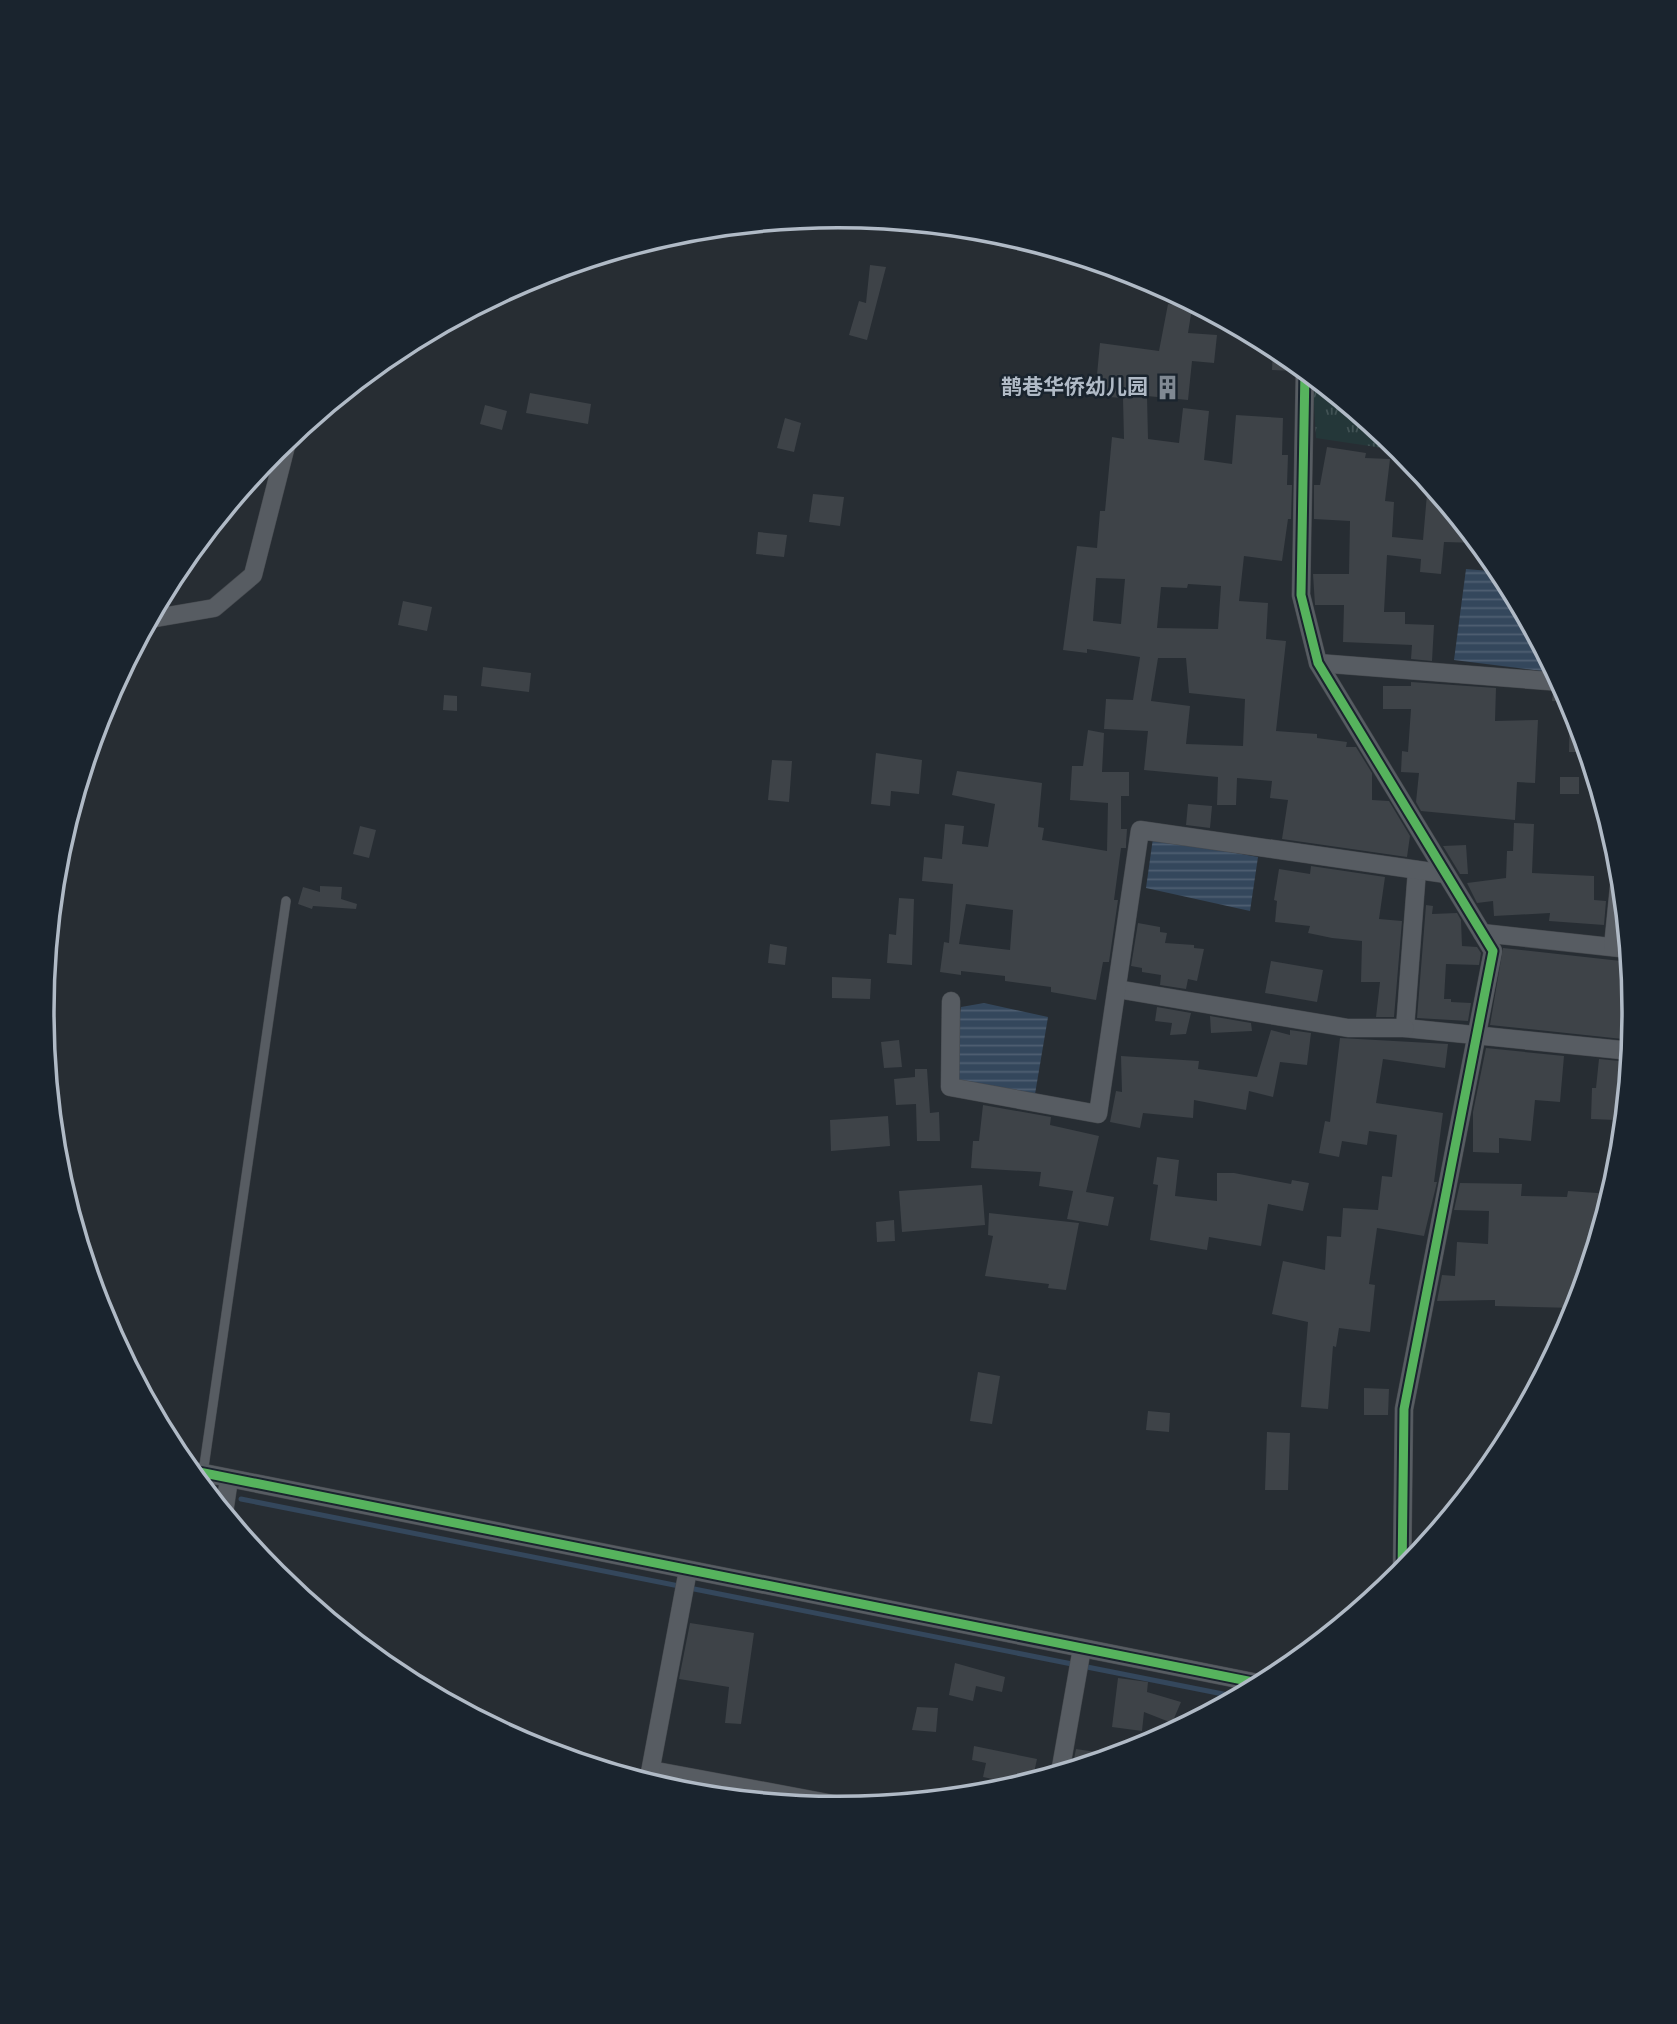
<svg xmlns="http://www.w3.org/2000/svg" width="1677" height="2024" font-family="Cabin,'Noto Sans SC',sans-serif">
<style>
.grass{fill:url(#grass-tufts)}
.water{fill:url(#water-rules)}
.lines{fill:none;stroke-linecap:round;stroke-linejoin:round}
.stream{stroke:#34475c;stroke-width:5}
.building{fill:#3e4348;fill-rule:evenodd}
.lane-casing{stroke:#45494e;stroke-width:10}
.street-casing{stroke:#45494e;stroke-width:19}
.lane{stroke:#575c62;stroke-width:9}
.street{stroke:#575c62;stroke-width:18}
.cycleway-casing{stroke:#1a242e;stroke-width:13}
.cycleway{stroke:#56b35d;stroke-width:9}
.labels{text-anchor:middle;stroke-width:5;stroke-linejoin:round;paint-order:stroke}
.poi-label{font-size:21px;font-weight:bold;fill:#b0bac6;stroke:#1a242e;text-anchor:end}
.rim{fill:none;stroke:#b0bac6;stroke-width:3.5}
</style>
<defs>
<pattern id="grass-tufts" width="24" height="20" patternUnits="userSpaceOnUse" patternTransform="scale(1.75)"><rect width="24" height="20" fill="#243739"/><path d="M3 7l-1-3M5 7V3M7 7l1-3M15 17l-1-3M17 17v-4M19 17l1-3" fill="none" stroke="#415254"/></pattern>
<pattern id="water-rules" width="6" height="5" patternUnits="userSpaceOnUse" patternTransform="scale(1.75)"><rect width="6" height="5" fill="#34475c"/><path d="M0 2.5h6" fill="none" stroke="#4f5f72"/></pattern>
</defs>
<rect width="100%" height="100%" fill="#272d33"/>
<path class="grass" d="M1313,387L1328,389L1403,451L1316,438Z"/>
<g class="water">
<path d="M1466,569L1502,572L1544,651L1542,671L1454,660Z"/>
<path d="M1153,838L1258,857L1250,911L1146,888Z"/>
<path d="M984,1003L1048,1017L1034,1100L966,1085L957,1079L956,1039L961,1007Z"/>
</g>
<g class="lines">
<g class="stream">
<path d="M207,1493H212"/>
<path d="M241,1499L1238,1697"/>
</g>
</g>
<g class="building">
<path d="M870,265L886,267L867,340L849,335L859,301L866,303Z"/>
<path d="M1168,304L1192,308L1188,333L1217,335L1214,363L1192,361L1188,400L1147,396L1148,439L1179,443L1183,408L1209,411L1204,460L1232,464L1236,415L1283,418L1282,455H1288L1287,485H1292L1291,519H1288L1282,561L1244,556L1239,601L1268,603L1266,639L1286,641L1276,731L1317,734V738L1347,742L1346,747H1356L1372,773V800L1389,801L1410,836L1407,857L1282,839L1288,800L1270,798L1272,781L1237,778L1236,805H1217L1218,777L1144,770L1148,731L1104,729L1106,699L1133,700L1140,657L1087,649V653L1063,650L1077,546L1097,548L1100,511H1105L1112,437L1124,439L1123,398L1095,396L1100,343L1159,351ZM1096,578L1125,579L1121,624L1093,621ZM1188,584L1221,586L1218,629L1157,628L1161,587L1187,588ZM1158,658H1186L1189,693L1245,699L1243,746L1186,744L1190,706L1151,701Z"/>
<path d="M1273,345L1296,362L1294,371L1272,370Z"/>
<path d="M530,393L591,404L588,424L526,413Z"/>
<path d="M485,405L507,411L502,430L480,424Z"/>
<path d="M785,418L801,423L794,452L777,448Z"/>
<path d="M1327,447L1366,453L1365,458L1390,459L1385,501L1394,502L1392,537L1423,540L1427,494L1440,495L1479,543L1444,542L1441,574L1420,572L1421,559L1387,555L1384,612H1405V624L1434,625L1432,661L1411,659L1412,645L1343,642L1344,605H1315L1313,574H1349L1350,521L1314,519V485H1320Z"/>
<path d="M813,494L844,497L840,526L809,522Z"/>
<path d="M758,532L787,535L784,557L756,554Z"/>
<path d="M403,601L432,607L427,631L398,625Z"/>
<path d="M483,667L531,673L529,692L481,686Z"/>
<path d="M1411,682L1496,688L1495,721L1538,720L1535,783L1517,782L1515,820L1421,811L1416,802L1419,773L1401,772L1402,751L1408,752L1411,709H1383V686H1411Z"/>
<path d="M1566,692L1572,702L1552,701L1553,693Z"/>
<path d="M444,695L457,696V711L443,710Z"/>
<path d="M1570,703L1575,708L1588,752H1569Z"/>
<path d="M1088,730L1104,733L1102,772H1129V796H1121V829H1127L1126,844V848H1121L1114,900H1118L1109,962H1103L1096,1000L1051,992V987L1005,981V976L961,971V975L940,972L944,942L949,943L953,884L922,881L924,857L942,859L945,824L964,826L962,844L988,847L995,804L952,795L957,771L1042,783L1038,827L1044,828L1042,840L1107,851L1108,803L1070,800L1072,766H1083ZM966,904L1013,910L1010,950L959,944Z"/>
<path d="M876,753L922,760L919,794L891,791L890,806L871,804Z"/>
<path d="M772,760L792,761L789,802L768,800Z"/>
<rect x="1560" y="777" width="19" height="17"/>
<path d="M1188,804L1212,806L1210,828L1186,825Z"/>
<path d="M1514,823L1534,824L1532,873L1594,876V900L1606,901L1604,925L1549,921L1550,913L1494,916L1493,901L1477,903L1467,883L1506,878L1507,851H1513Z"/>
<path d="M360,826L376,830L369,858L353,854Z"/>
<path d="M1466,845L1468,874H1460L1443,846Z"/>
<path d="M1311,866L1385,877L1379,919L1402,921L1394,1017H1376L1380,982H1361L1362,941L1332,938L1308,933L1310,926L1275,922L1277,901L1274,900L1279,869L1310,874Z"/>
<path d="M320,886L342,887L341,899L357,904L356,909L313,906L312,909L298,904L303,887L320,892Z"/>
<path d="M899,898L914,899L912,965L887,963L889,934L896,935Z"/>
<path d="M1426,905L1433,906L1432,914L1457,913L1461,920L1462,946L1477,947L1481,953L1479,965L1446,964L1444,999H1451V1002L1471,1003L1468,1021L1417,1018Z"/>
<path d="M1138,923L1160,927V932L1167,933L1165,943L1194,945V948L1204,949L1197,981L1188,979L1186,989L1160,985L1161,975L1142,972V968L1131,966Z"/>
<path d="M770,944L787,947L785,965L768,963Z"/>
<path d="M1503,948L1630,962L1631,998H1634L1635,1012L1632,1040L1490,1025Z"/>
<path d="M1271,961L1323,970L1317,1002L1265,993Z"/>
<path d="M832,977L871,979L870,999L832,998Z"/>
<path d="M1157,1007L1191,1013L1186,1034L1170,1035L1172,1023L1155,1021Z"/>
<path d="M1210,1016L1251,1023L1252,1031L1211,1033Z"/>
<path d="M1271,1030L1290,1035V1030L1311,1033L1307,1065L1280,1062L1273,1097L1249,1091L1246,1110L1194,1100L1193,1118L1143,1113L1140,1128L1110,1122L1116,1091L1122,1092L1121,1056L1199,1061L1198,1069L1257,1077Z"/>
<path d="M1340,1038L1448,1044L1445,1068L1383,1059L1376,1103L1443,1113L1434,1182H1437L1424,1236L1377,1228L1369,1284L1375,1285L1370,1332L1339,1328L1336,1347L1333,1346L1328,1409L1301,1407L1308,1322L1272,1314L1283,1261L1325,1270L1327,1236L1341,1237L1343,1208L1378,1210L1382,1176L1392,1177L1397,1135L1369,1131L1367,1145L1342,1141L1339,1157L1319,1153L1325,1121L1330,1122Z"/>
<path d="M899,1040L902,1067L884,1068L881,1042Z"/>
<path d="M1486,1048L1564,1056L1560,1102L1535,1100L1531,1141L1499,1138V1153L1473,1152V1112Z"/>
<path d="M1599,1059L1630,1062L1627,1093L1617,1092L1616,1120L1591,1119L1592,1088H1596Z"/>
<path d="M915,1069H927L930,1113L939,1112L940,1141H917L916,1104L896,1105L894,1079L915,1077Z"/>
<path d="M983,1105L1051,1117L1050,1125L1099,1136L1086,1192L1114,1197L1108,1226L1067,1219L1073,1191L1039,1186L1041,1172L971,1168L973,1141H979Z"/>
<path d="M888,1116L890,1146L831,1151L830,1120Z"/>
<path d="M1157,1157L1179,1160L1175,1196L1217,1201V1173H1234L1291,1184L1292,1180L1309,1183L1303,1211L1268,1204L1261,1246L1209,1237L1207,1250L1150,1240L1158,1185L1153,1184Z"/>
<path d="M1460,1183L1522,1184L1521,1196L1567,1197L1568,1191L1612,1194L1585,1282H1576L1575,1308L1495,1306V1300L1437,1301L1442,1275L1455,1276L1457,1242L1488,1244L1489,1211L1454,1210Z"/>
<path d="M982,1185L985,1225L902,1232L899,1191Z"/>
<path d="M989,1213L1079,1223L1066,1290L1048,1288L1049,1284L985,1276L993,1236L988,1235Z"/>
<path d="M894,1220L895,1241L877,1242L876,1222Z"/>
<path d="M978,1372L1000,1376L992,1424L970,1421Z"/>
<path d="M1364,1388L1389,1389L1388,1415H1364Z"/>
<path d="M1148,1411L1170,1413L1169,1432L1146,1430Z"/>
<path d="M1267,1432L1290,1433L1288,1490H1265Z"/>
<path d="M690,1623L754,1633L741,1724L725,1723L729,1687L679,1679Z"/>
<path d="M955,1663L1005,1677L1002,1692L976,1686L973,1701L949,1695Z"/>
<path d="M1118,1678L1148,1682L1147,1692L1181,1702L1172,1723L1144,1712L1142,1731L1112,1727Z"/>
<path d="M917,1707L938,1708L936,1732L912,1730Z"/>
<path d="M974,1746L1037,1759L1032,1782L1022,1785L983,1777L986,1763L972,1760Z"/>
<path d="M1076,1749L1096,1752L1094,1763L1072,1769Z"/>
</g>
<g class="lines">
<defs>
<path id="lane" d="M203,1473L286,901"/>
<g id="street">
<path d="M1305,369L1301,595L1318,663L1493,951L1404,1409L1402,1575"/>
<path d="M150,619L214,608L253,575L288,438"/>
<path d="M1318,663L1561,682"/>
<path d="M1417,870L1405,1028L1631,1051"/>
<path d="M1482,933L1629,949"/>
<path d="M1613,947L1621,867"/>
<path d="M1117,989L1348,1028H1405"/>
<path d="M951,1001L950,1087L1098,1114L1140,830L1446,874"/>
<path d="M189,1470L1263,1684"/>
<path d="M224,1513L229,1479"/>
<path d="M651,1770L849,1807"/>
<path d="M1060,1773L1082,1648"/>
<path d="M648,1783L688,1570"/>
</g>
</defs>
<use href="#lane" class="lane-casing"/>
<use href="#street" class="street-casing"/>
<use href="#lane" class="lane"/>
<use href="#street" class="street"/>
<defs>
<g id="cycleway">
<path d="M1305,369L1301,595L1318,663L1493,951L1404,1409L1402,1575"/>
<path d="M189,1470L1263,1684"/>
</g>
</defs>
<use href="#cycleway" class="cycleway-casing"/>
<use href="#cycleway" class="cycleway"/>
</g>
<defs>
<symbol id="building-bare" viewBox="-9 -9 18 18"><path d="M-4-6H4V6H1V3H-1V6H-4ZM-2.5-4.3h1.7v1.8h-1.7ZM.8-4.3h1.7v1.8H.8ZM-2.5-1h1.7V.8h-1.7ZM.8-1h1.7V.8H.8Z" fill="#808993" stroke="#1a242e" stroke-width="2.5" paint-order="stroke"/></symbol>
</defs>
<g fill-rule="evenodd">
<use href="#building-bare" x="1150" y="370" width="35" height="35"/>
</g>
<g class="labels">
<g class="poi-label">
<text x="1148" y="394">鹊巷华侨幼儿园</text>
</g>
</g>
<path d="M0 0H1677V2024H0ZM54 1012a784 784 0 1 1 1568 0a784 784 0 1 1-1568 0Z" fill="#1a242e" fill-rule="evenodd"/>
<path class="rim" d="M54 1012a784 784 0 1 1 1568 0a784 784 0 1 1-1568 0Z"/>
</svg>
